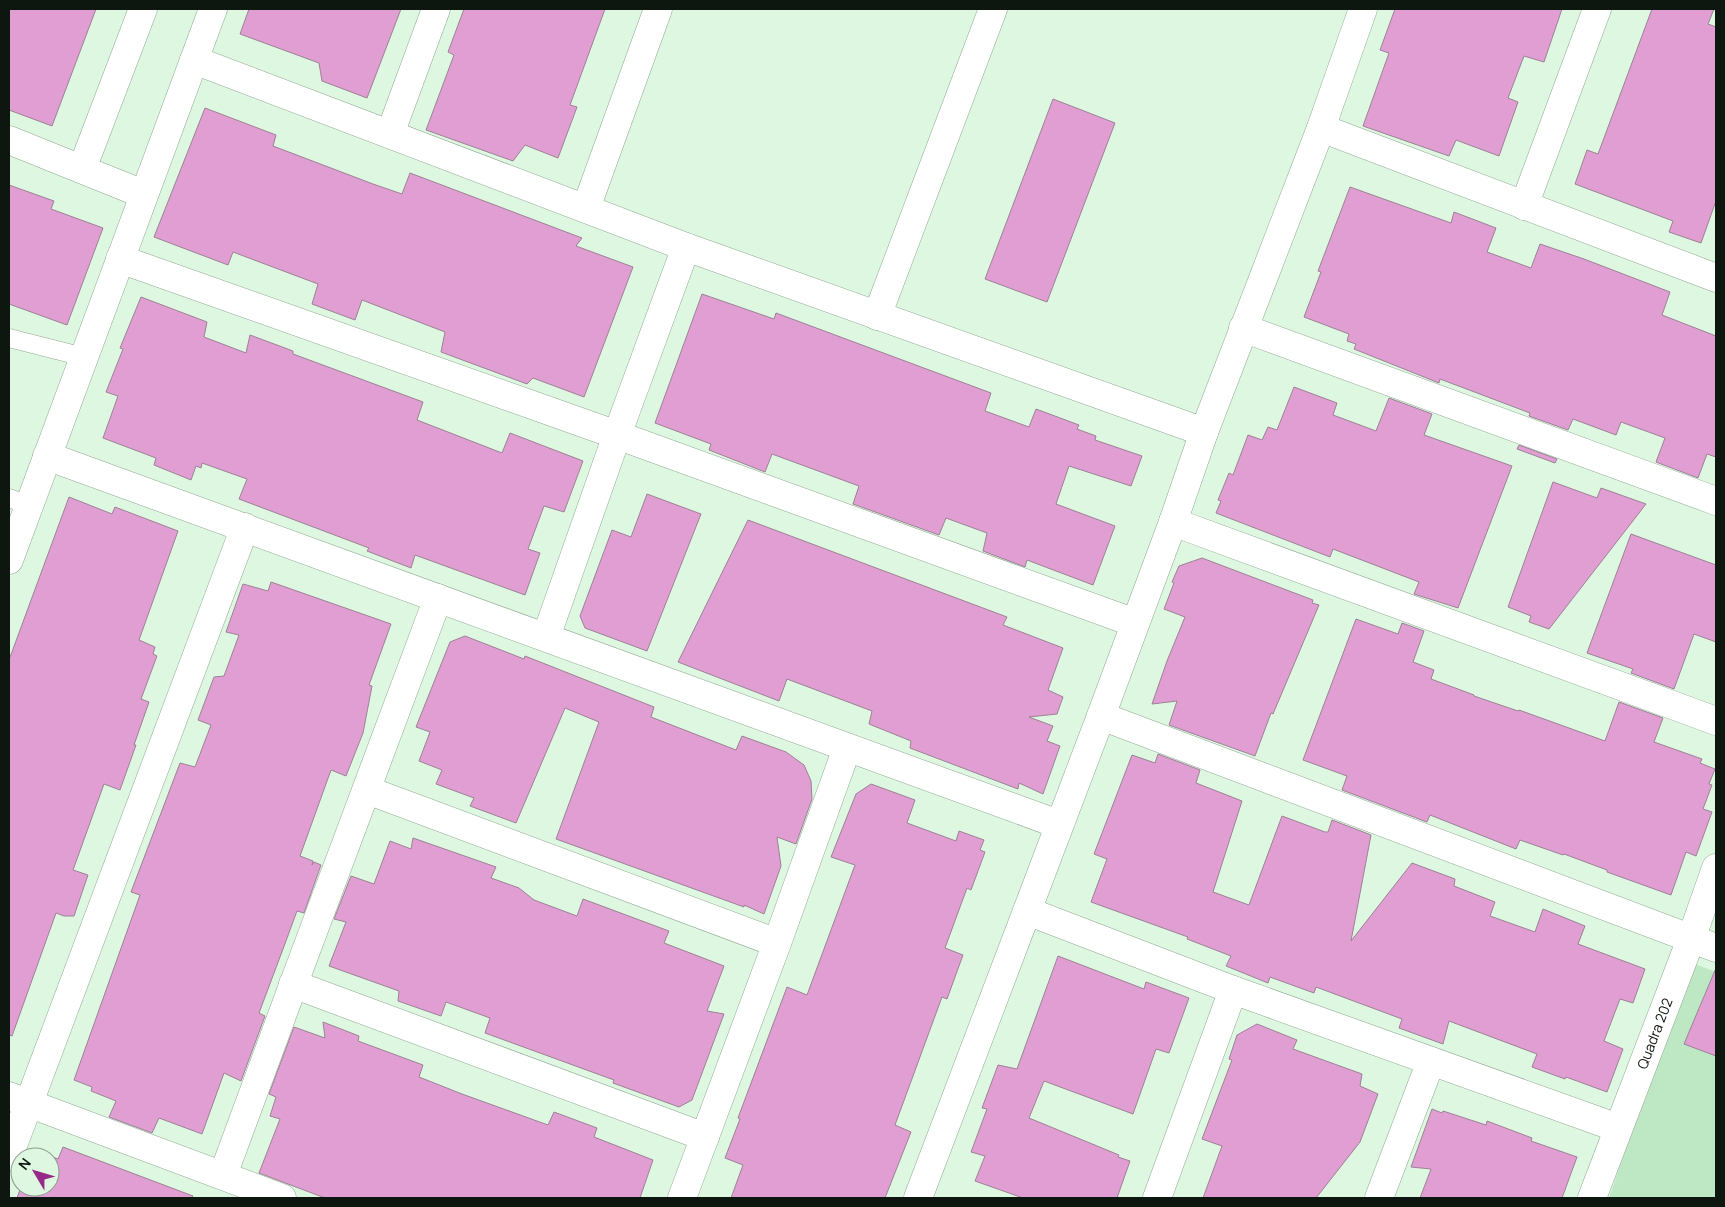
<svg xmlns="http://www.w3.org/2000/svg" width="1725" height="1207" font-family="Manrope,sans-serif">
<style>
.green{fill:#bee8c3}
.building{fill:#e19ed2;stroke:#9b8295}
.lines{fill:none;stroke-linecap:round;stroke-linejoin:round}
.service-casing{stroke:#91a994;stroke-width:19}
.minor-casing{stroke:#91a994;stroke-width:29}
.tertiary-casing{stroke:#91a994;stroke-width:29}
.service{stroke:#fff;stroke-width:18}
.minor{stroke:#fff;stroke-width:28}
.tertiary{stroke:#fff;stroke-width:28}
.labels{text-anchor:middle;stroke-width:5;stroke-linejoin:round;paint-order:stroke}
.street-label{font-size:14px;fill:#0e170f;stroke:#def7e0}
</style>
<rect width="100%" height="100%" fill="#def7e0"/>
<path class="green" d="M1690,962L1716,972V1198H1609Z"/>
<g class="building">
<path d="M9,9H96L52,126L9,110Z"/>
<path d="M249,9H401L367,98L322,81L319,63L240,34Z"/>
<path d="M464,9H605L570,105L577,107L558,158L525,145L513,161L426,130L454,55L448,52Z"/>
<path d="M1395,9H1562L1544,62L1524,56L1508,98L1518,102L1499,156L1456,140L1449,156L1363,126L1389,53L1380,50Z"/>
<path d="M1652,9H1714L1708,24L1716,27V201L1701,243L1669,232L1673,221L1575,184L1587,150L1598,154Z"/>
<path d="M1053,99L1115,123L1047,302L985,279Z"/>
<path d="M205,108L276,135L273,146L373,184L402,194L410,173L582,238L576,246L633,267L584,397L533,378L527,384L441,352L445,332L362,300L355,320L312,304L318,284L233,252L228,265L154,237Z"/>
<path d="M9,185L54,201L51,209L103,228L67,325L9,304Z"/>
<path d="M1350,187L1451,223L1454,212L1496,228L1487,252L1531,268L1540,244L1584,259L1670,292L1662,315L1716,336V457L1707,454L1698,478L1656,462L1665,438L1621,422L1616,435L1573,419L1568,430L1529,416L1530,413L1440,379L1439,383L1354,349L1356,344L1347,341L1349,334L1304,317L1321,272L1318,271Z"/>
<path d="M702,294L774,319L776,313L991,393L985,411L1029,427L1036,409L1079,425L1077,429L1096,436L1095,440L1142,456L1131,486L1069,466L1056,504L1115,526L1093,585L1027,560L1025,567L983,551L987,533L946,518L939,535L853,504L859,486L772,454L765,472L709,450L711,444L655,423Z"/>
<path d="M141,297L207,322L204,337L246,353L250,335L293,351V354L423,402L417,420L502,453L510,433L583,461L564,512L544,506L528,549L540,553L525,595L415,555L411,568L367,551L369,548L239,499L247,479L202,463L201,468L196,466L191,480L154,465L156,458L103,438L118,396L106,392L123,349L120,348Z"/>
<path d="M1294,387L1337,403L1333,415L1376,431L1389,398L1432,414L1424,435L1512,466L1458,608L1414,594L1419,582L1333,549L1330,557L1216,513L1221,501L1218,500L1229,473L1233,475L1248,435L1262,440L1268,427L1277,430Z"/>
<path d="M1519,445L1557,459L1555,463L1517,449Z"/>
<path d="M1553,482L1597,498L1601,488L1646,504L1549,629L1529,622L1531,616L1508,607Z"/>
<path d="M647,494L701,514L647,651L585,628L580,616L612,530L631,537Z"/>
<path d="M69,497L112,514L115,507L178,531L139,640L155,647L153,654L157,656L141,699L149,702L134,745H136L120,790L104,784L73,870L88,875L74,916H64L56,913L12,1036L9,1035V660Z"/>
<path d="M748,520L1007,617L1003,625L1063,648L1048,690L1063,697L1057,714L1029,717L1053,726L1047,741L1060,746L1043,794L1019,783L1018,789L910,748L911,741L869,724L872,711L787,679L779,701L678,662Z"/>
<path d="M1631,534L1716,565V642L1694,634L1674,689L1631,673L1633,669L1587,653Z"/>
<path d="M1202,558L1313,600L1312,603L1319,605L1273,714L1271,713L1255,756L1169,725L1177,701L1152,704L1167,661L1185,617L1164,609L1174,583L1172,582L1179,566Z"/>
<path d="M271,582L391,624L369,685L372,686L363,733L346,776L331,770L300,856L313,861L312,865L314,862L321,865L304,913L297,911L283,949L259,1013L265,1016L241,1081L224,1073L202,1134L159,1118L152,1133L109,1117L116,1101L91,1091L92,1087L74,1080L140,895L131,892L180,763L195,767L211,725L198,720L214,677L224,676L239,635L226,632L243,584L268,591Z"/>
<path d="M1356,619L1398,634L1402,623L1424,631L1413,662L1434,670L1431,679L1474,695V696L1518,711L1519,710L1605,741L1619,702L1663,718L1654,742L1702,759L1700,763L1715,769L1709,784L1712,785L1703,809L1712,812L1696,856L1686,852L1671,895L1607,872V870L1564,854L1563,855L1520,840L1516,849L1430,815L1427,822L1342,790L1347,776L1303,760Z"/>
<path d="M465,636L524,659L525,656L654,707L651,717L736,750L742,736L786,752L804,765L811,781L812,799L796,844L777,837L781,866L764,914L744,905V907L556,839L599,722L565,708L516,823L470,806L474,798L436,784L442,770L419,761L430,732L416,727L450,642Z"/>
<path d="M1158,754L1200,770L1196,783L1242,801L1213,892L1249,905L1282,816L1325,832H1328L1332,820L1371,835L1351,941L1412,863L1455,879L1454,886L1495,902L1490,916L1535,932L1543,909L1585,926L1578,944L1645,969L1633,1003L1620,999L1604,1041L1623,1049L1607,1092L1566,1077L1565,1079L1532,1067L1537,1054L1449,1021L1443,1044L1399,1028L1402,1019L1316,987L1314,993L1270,977L1268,983L1226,966L1231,956L1187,939L1188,937L1091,902L1107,859L1094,854L1132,755L1155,763Z"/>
<path d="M871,784L915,800L907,823L956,841L959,831L984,840L980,850L985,852L971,890L967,888L945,948L963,955L947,999L942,997L895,1125L911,1132L885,1198H731L743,1165L725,1158L740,1119L738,1118L787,987L807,995L855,865L831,857L856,794Z"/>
<path d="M413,838L496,867L491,878L519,888L534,900L577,916L583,899L669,931L664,943L724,966L707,1011L724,1014L692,1100L679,1107L613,1083L614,1080L485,1033L490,1018L446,1002L441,1016L398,1001L399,991L329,966L346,922L334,919L351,876L374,884L390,841L411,849Z"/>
<path d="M1058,956L1144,989L1146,982L1189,998L1169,1053L1156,1049L1133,1114L1044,1081L1029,1118L1119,1155L1118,1157L1130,1161L1117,1198H1023L975,1181L985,1156L971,1152L987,1109L982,1108L998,1065L1017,1069Z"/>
<path d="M1716,968V1056L1684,1044Z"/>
<path d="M323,1022L359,1036L358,1041L423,1065L419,1077L462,1094L548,1125L554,1112L597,1128L594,1137L653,1160L640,1198H325L259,1173L280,1119L270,1116L276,1097L269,1094L294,1027L325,1038Z"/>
<path d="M1257,1024L1297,1040L1293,1049L1362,1074L1360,1086L1378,1094L1360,1142L1316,1198H1203L1222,1146L1202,1139L1232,1060L1229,1059L1237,1035Z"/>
<path d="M1432,1109L1442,1113L1443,1111L1486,1125L1487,1121L1532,1138L1531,1141L1577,1157L1562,1198H1420L1431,1169L1411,1167Z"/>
<path d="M63,1147L193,1196L192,1198H17L21,1187H50V1157H32L35,1150L58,1159Z"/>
</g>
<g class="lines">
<defs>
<g id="service">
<path d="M9,338L84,357"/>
<path d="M9,498L28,505"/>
</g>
<g id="minor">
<path d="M194,60L686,247L1204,432"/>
<path d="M1321,128L1716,278"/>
<path d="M390,134L436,9"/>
<path d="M9,140L143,194"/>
<path d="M82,169L143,9"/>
<path d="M1524,206L1597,9"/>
<path d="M586,208L658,9"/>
<path d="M120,259L617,435L1135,623"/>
<path d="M877,316L993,9"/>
<path d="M1243,328L1716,501"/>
<path d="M47,456L1058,824"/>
<path d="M1173,522L1716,721"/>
<path d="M9,560L213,9"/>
<path d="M546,637L617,435L686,247"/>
<path d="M1101,716L1716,948"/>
<path d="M367,790L777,943"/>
<path d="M1027,911L1233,990L1618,1128"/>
<path d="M293,984L705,1137"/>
<path d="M9,1096L282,1198"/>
<path d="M9,1156L245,527"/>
<path d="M223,1175C293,982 367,791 438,598"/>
<path d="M682,1198L777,943L847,748"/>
<path d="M1157,1198L1233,990"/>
<path d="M1379,1198L1431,1061"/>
<path id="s1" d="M1592,1198L1691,939L1716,868"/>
</g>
<path id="tertiary" d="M918,1198L1101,716L1173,522L1204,432L1321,128L1363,9"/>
</defs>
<use href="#service" class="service-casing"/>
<use href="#minor" class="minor-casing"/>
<use href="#tertiary" class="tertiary-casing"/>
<use href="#service" class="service"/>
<use href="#minor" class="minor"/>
<use href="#tertiary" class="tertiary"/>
</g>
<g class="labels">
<g class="street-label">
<text dy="5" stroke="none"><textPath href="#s1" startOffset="176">Quadra 202</textPath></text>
</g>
</g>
<rect width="1725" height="1207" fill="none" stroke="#0e170f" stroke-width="20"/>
<g transform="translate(35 1172) rotate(308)"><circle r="24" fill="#def7e0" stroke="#8b9d8c"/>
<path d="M0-4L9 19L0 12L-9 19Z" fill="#982988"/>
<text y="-8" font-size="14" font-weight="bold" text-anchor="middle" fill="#0e170f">N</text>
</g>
</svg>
